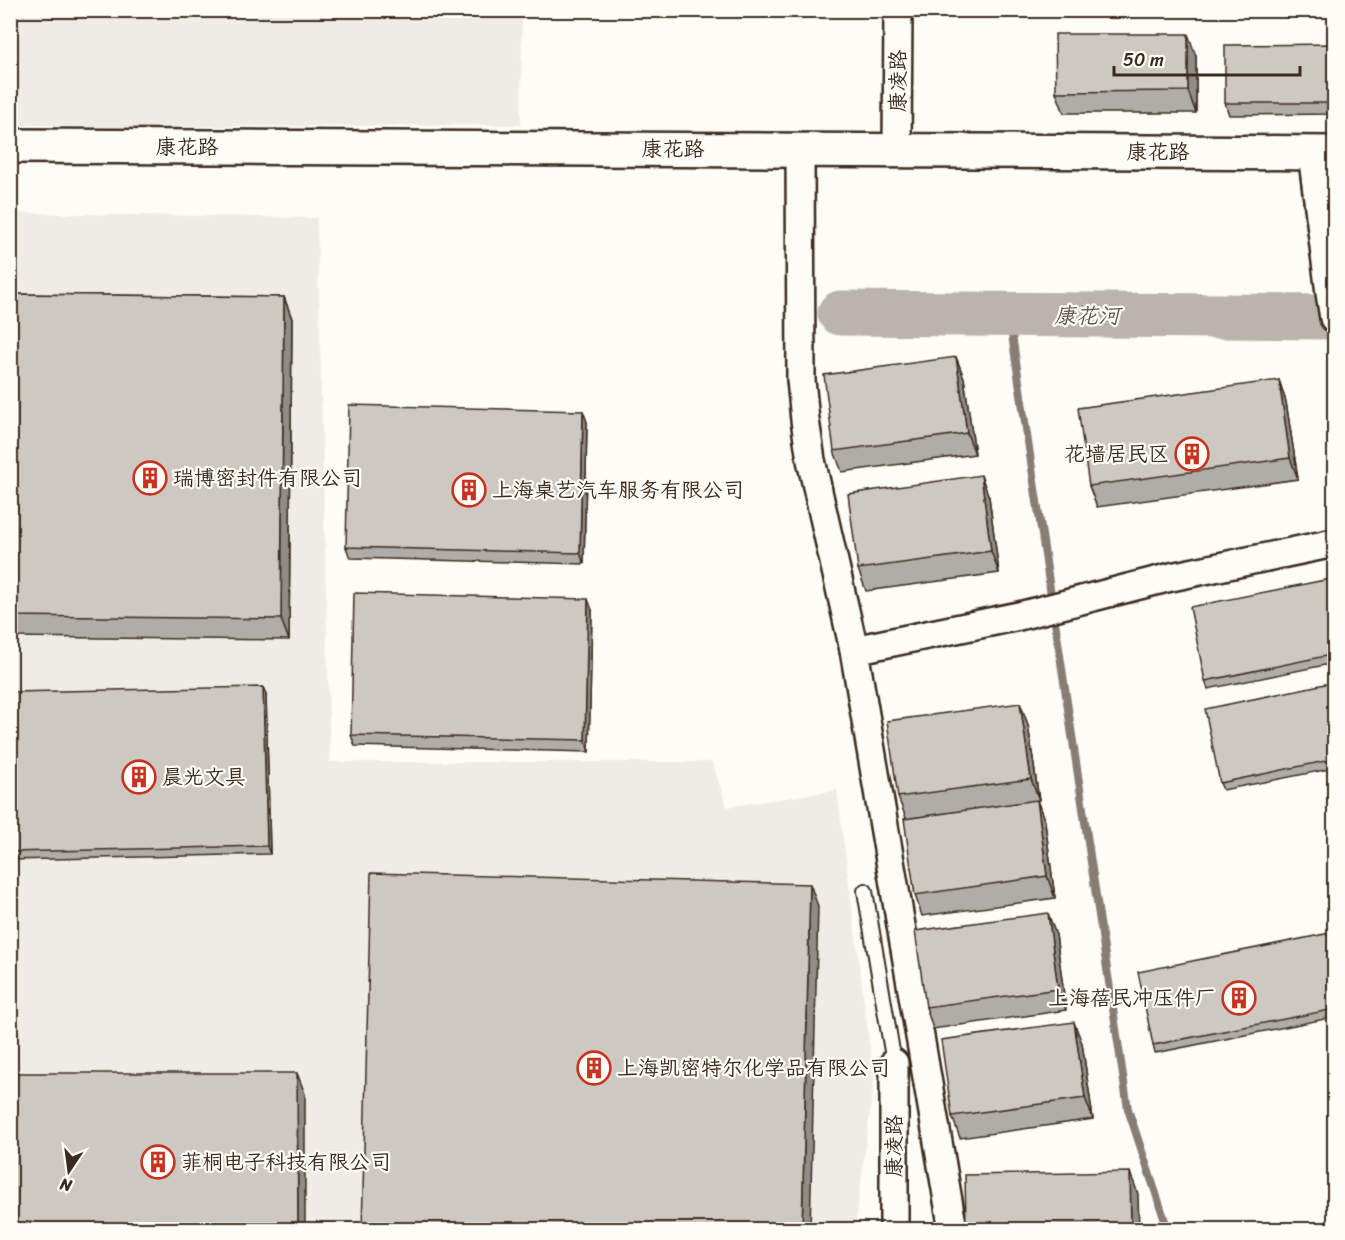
<svg xmlns="http://www.w3.org/2000/svg" width="1345" height="1240" font-family="Sriracha,'LXGW WenKai TC',sans-serif">
<style>
.built{fill:#efece7}
.lines{fill:none;stroke-linecap:round;stroke-linejoin:round}
.stream{stroke:#887d74;stroke-width:8}
.river{stroke:#bbb4ad;stroke-width:45}
.service-casing{stroke:#3b2a1e;stroke-width:18}
.minor-casing{stroke:#3b2a1e;stroke-width:32}
.tertiary-casing{stroke:#3b2a1e;stroke-width:38}
.service{stroke:#fdfcf7;stroke-width:14}
.minor{stroke:#fdfcf7;stroke-width:27}
.tertiary{stroke:#fdfcf7;stroke-width:33}
.wall{fill:#b0aca7;stroke:#3b2a1e;stroke-width:1.5}
.shaded-wall{fill:#908c88;stroke:#3b2a1e;stroke-width:1.5}
.building{fill:#cdc8c2;stroke:#3b2a1e;stroke-width:1.5}
.labels{text-anchor:middle;stroke-width:4.5;stroke-linejoin:round;paint-order:stroke}
.street-label{font-size:21px;fill:#3b2a1e;stroke:#fdfcf7}
.poi-label{font-size:21px;fill:#3b2a1e;stroke:#fdfcf7;text-anchor:start}
.water-label{font-size:22px;font-style:italic;fill:#615349;stroke:#fdfcf7}
</style>
<rect width="100%" height="100%" fill="#fdfcf7"/>
<filter id="ink" filterUnits="userSpaceOnUse"><feTurbulence type="fractalNoise" baseFrequency=".0167" numOctaves="2"/><feDisplacementMap in="SourceGraphic" scale="12" xChannelSelector="R" yChannelSelector="G"/><feConvolveMatrix kernelMatrix="1 2 1 2 8 2 1 2 1" color-interpolation-filters="sRGB"/></filter>
<g filter="url(#ink)">
<g class="built">
<path d="M11,10L522,11L521,125L141,127L11,125Z"/>
<path d="M11,213L317,218L330,762H712L727,807L837,790L874,1080L855,1229L11,1230Z"/>
</g>
<g class="lines">
<path class="stream" d="M1009,315L1128,1109L1168,1230"/>
<path class="river" d="M840,313L1334,317"/>
<defs>
<path id="service" d="M865,891L894,1063"/>
<g id="minor">
<path d="M800,150L801,380L805,420L811,460L854,650L953,1230"/>
<path d="M897,151L898,10"/>
<path d="M1312,153L1330,293L1334,318"/>
<path d="M854,650L1019,616L1171,577L1334,543"/>
<path d="M894,1230V1063"/>
</g>
<path id="tertiary" d="M10,146L1334,153"/>
</defs>
<use href="#service" class="service-casing"/>
<use href="#minor" class="minor-casing"/>
<use href="#tertiary" class="tertiary-casing"/>
<use href="#service" class="service"/>
<use href="#minor" class="minor"/>
<use href="#tertiary" class="tertiary"/>
</g>
<g class="wall">
<path d="M1335,44V114L1229,115L1225,103Z"/>
<path d="M1196,56V113H1064L1056,92Z"/>
<path d="M10,294L284,297L292,319L289,640L10,637Z"/>
<path d="M956,357L964,378L975,454L842,472L834,451Z"/>
<path d="M1279,380L1286,402L1298,479L1097,507L1089,486Z"/>
<path d="M583,411L587,422L584,564L350,558L346,547Z"/>
<path d="M989,497L999,573L866,591L858,569Z"/>
<path d="M1335,578V663L1208,689L1205,681Z"/>
<path d="M592,610L589,752L355,746L351,735Z"/>
<path d="M1335,682V768L1223,790L1220,783Z"/>
<path d="M10,692L266,694L270,854L10,860Z"/>
<path d="M1020,703L1028,725L1039,800L1037,801L1045,822L1055,898L922,916L915,895L906,818L898,797Z"/>
<path d="M1335,932V1017L1155,1053L1153,1045Z"/>
<path d="M1056,935L1066,1010L933,1029L926,1007Z"/>
<path d="M1082,1043L1093,1119L960,1138L952,1116Z"/>
</g>
<g class="shaded-wall">
<path d="M1188,34L1196,56V113L1188,91Z"/>
<path d="M284,297L292,319L289,640L281,619Z"/>
<path d="M956,357L964,378L975,454L967,433Z"/>
<path d="M1279,380L1286,402L1298,479L1290,458Z"/>
<path d="M583,411L587,422L584,564L580,553Z"/>
<path d="M981,475L989,497L999,573L991,551Z"/>
<path d="M588,599L592,610L589,752L585,740Z"/>
<path d="M263,687L266,694L270,854L267,846Z"/>
<path d="M1020,703L1028,725L1039,800L1031,779Z"/>
<path d="M1037,800L1045,822L1055,898L1047,876Z"/>
<path d="M810,884L818,906L810,1230H802Z"/>
<path d="M1048,913L1056,935L1066,1010L1058,989Z"/>
<path d="M1074,1022L1082,1043L1093,1119L1085,1098Z"/>
<path d="M297,1073L305,1094V1230H298Z"/>
<path d="M1130,1172L1138,1194L1139,1230H1131Z"/>
</g>
<g class="building">
<path d="M1055,34H1188V91L1056,92Z"/>
<path d="M1335,44V103H1225V45Z"/>
<path d="M10,294L284,297L281,619L10,616Z"/>
<path d="M956,357L967,433L834,451L824,375Z"/>
<path d="M1279,380L1290,458L1089,486L1078,408Z"/>
<path d="M349,405L583,411L580,553L346,547Z"/>
<path d="M981,475L991,551L858,569L848,494Z"/>
<path d="M1335,578V654L1205,681L1190,607Z"/>
<path d="M354,593L588,599L585,740L351,735Z"/>
<path d="M1335,682V759L1220,783L1205,709Z"/>
<path d="M263,687L267,846L10,852V692Z"/>
<path d="M1020,703L1031,779L898,797L887,721Z"/>
<path d="M1037,800L1047,876L915,895L904,819Z"/>
<path d="M371,873L810,884L802,1230H362Z"/>
<path d="M1048,913L1058,989L926,1007L915,931Z"/>
<path d="M1335,932V1009L1153,1045L1138,972Z"/>
<path d="M1074,1022L1085,1098L952,1116L941,1040Z"/>
<path d="M10,1073H297L298,1230H10Z"/>
<path d="M1130,1172L1131,1230H966L965,1175Z"/>
</g>
</g>
<defs>
<symbol id="building-ring" viewBox="-11 -11 22 22"><circle r="9.5" fill="#fdfcf7" stroke="#c8321e" stroke-width="1.5"/><path d="M-4-6H4V6H1V3H-1V6H-4ZM-2.5-4.3h1.7v1.8h-1.7ZM.8-4.3h1.7v1.8H.8ZM-2.5-1h1.7V.8h-1.7ZM.8-1h1.7V.8H.8Z" fill="#c8321e"/></symbol>
</defs>
<g fill-rule="evenodd">
<use href="#building-ring" x="1173" y="435" width="38" height="38"/>
<use href="#building-ring" x="131" y="459" width="38" height="38"/>
<use href="#building-ring" x="450" y="471" width="38" height="38"/>
<use href="#building-ring" x="120" y="758" width="38" height="38"/>
<use href="#building-ring" x="1220" y="979" width="38" height="38"/>
<use href="#building-ring" x="575" y="1049" width="38" height="38"/>
<use href="#building-ring" x="139" y="1143" width="38" height="38"/>
</g>
<g class="labels">
<g class="street-label">
<text transform="translate(898 81) rotate(-90)" y="7">康凌路</text>
<text x="187" y="154">康花路</text>
<text x="673" y="156">康花路</text>
<text x="1158" y="159">康花路</text>
<text transform="translate(894 1146) rotate(-90)" y="7">康凌路</text>
</g>
<g class="poi-label">
<text x="1169" y="461" text-anchor="end">花墙居民区</text>
<text x="173" y="485">瑞博密封件有限公司</text>
<text x="492" y="497">上海桌艺汽车服务有限公司</text>
<text x="162" y="784">晨光文具</text>
<text x="1216" y="1005" text-anchor="end">上海蓓民冲压件厂</text>
<text x="617" y="1075">上海凯密特尔化学品有限公司</text>
<text x="181" y="1169">菲桐电子科技有限公司</text>
</g>
<g class="water-label">
<text x="1087" y="323">康花河</text>
</g>
</g>
<rect width="1345" height="1240" fill="none" stroke="#fdfcf7" stroke-width="36"/>
<rect x="18" y="18" width="1309" height="1204" fill="none" stroke="#3b2a1e" stroke-width="2" filter="url(#ink)"/>
<g transform="translate(69 1171) rotate(193)" stroke="#fdfcf7" stroke-width="4.5" paint-order="stroke">
<path d="M0-4.5L10 22L0 15L-10 22Z" fill="#3b2a1e"/>
<text y="-9" font-size="16" font-weight="bold" text-anchor="middle" fill="#3b2a1e">N</text>
</g>
<path d="M1114 66v9h186v-9" fill="none" stroke="#3b2a1e" stroke-width="3"/>
<text x="1123" y="66" font-size="18" fill="#3b2a1e" stroke="#fdfcf7" stroke-width="4.5" paint-order="stroke">50 m</text>
</svg>
